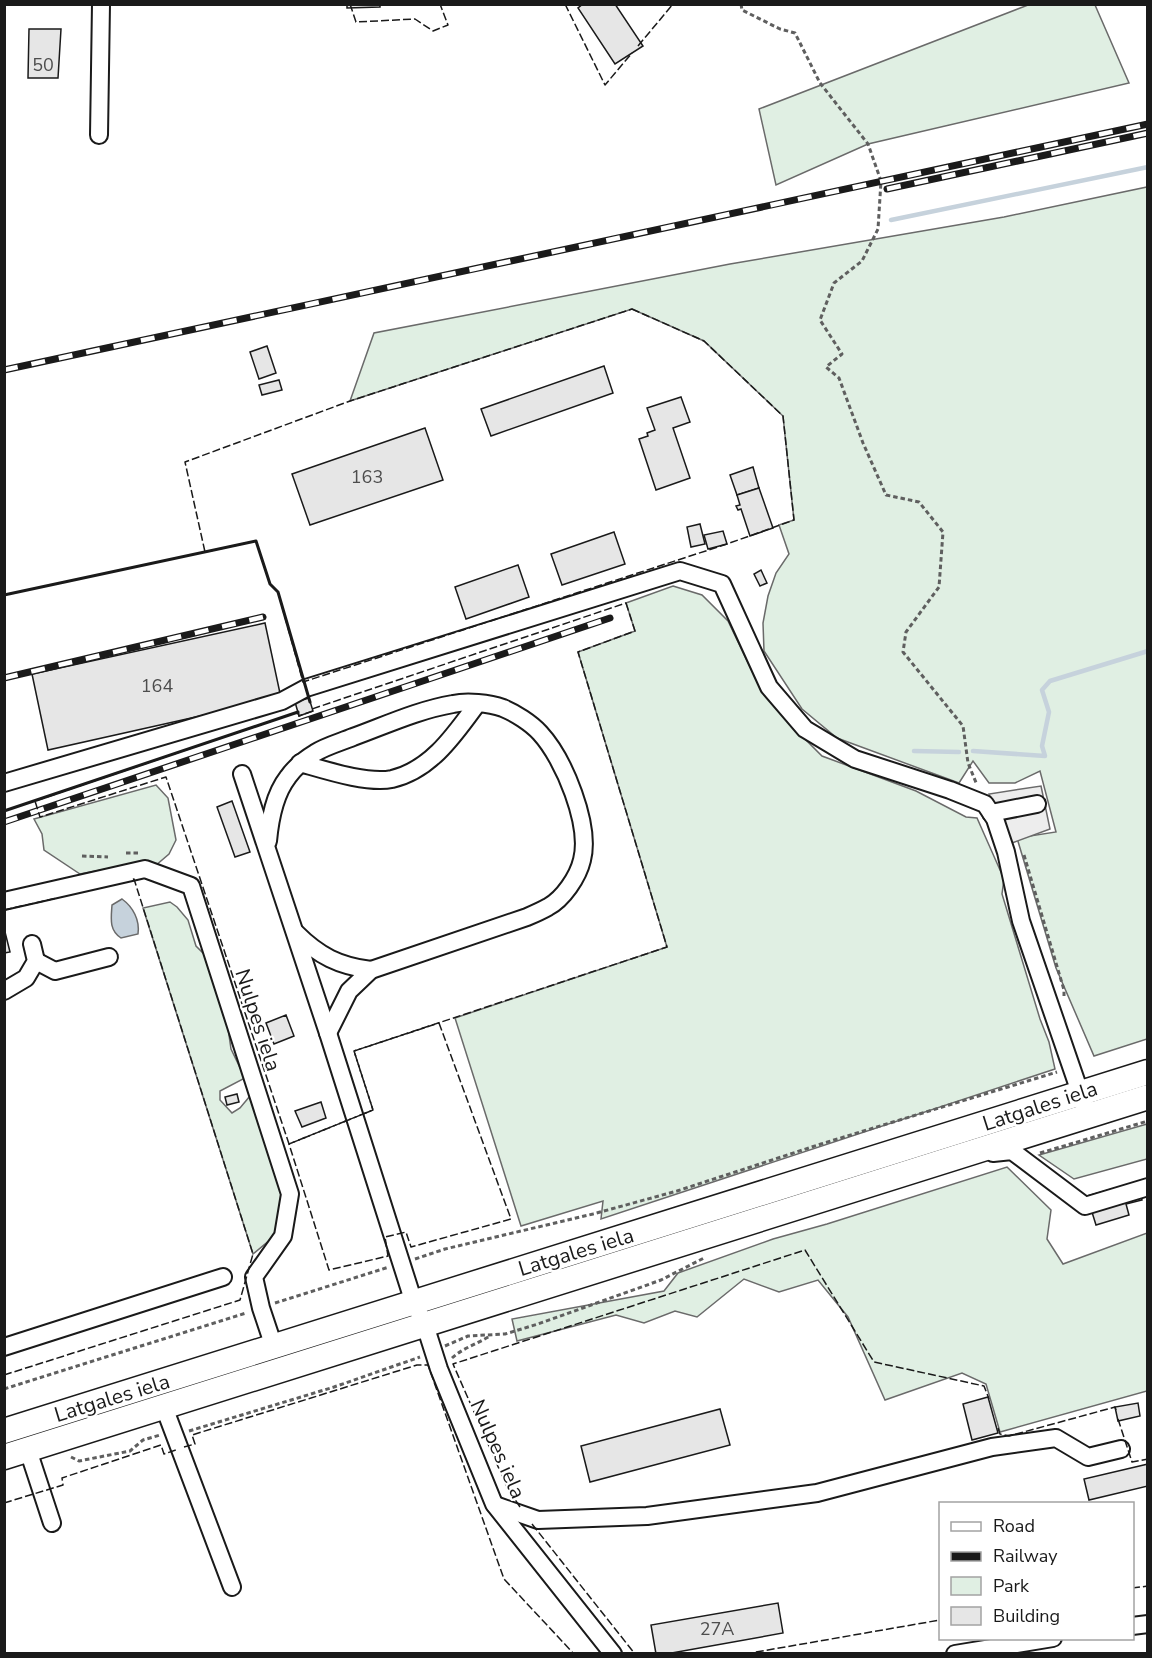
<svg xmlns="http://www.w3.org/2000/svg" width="1152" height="1658" font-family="'Nunito Sans',sans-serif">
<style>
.green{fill:#e0efe3;stroke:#6a6a6a;stroke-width:1.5}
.parking{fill:#ededed;stroke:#6a6a6a;stroke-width:1.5}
.water{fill:#c6d2dc;stroke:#6a6a6a;stroke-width:1.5}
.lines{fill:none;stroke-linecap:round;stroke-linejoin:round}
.stream{stroke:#c6d2dc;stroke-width:4.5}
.building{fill:#e6e6e6;stroke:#1a1a1a;stroke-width:1.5}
.minor-casing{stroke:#1a1a1a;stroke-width:20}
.highway-casing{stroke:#1a1a1a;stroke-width:27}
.path{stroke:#5f5f5f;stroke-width:3;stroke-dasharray:4.5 3;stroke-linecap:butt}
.minor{stroke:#fff;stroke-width:16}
.highway{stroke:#fff;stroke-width:24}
.rail-casing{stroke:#1a1a1a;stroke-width:7}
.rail{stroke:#fff;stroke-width:4.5;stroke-dasharray:14;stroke-linecap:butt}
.fence{stroke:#1a1a1a;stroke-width:1.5;stroke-dasharray:8 3;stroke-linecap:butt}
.wall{stroke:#1a1a1a;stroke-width:3}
.labels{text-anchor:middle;stroke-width:4.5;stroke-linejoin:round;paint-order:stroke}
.number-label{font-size:18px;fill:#4d4d4d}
.street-label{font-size:21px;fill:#1a1a1a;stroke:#fff}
</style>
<rect width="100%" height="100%" fill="#fff"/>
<g class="green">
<path d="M1028,5H1095L1129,83L868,144L776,185L759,109Z"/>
<path d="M1147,187V1039L1094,1056L1056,968L1017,838L1056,832L1040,771L1015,783H989L973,761L959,783L837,738L802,709L764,651L763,623L768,596L776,573L789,554L779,525L794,520L783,416L704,341L632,309L350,401L374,333L730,264L1004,217Z"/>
<path d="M673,586L702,595L728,621L753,673L786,720L822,756L916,791L966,817L977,818L1004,879L1002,894L1040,1019L1049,1042L1055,1069L601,1219L603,1201L521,1226L455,1018L667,947L578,652L635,631L626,603Z"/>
<path d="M156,785L168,798L176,840L169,854L155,866L133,864L80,874L44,850L42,834L34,819Z"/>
<path d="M170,902L177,907L188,920L196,946L210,960L227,1021L231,1049L245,1078L220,1091V1100L232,1113L240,1108L250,1096L257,1104L285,1198L277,1234L253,1254L143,908Z"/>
<path d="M1147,1124V1159L1074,1179L1039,1155Z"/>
<path d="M1007,1167L1051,1210L1047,1239L1063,1264L1147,1233V1391L1000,1432L986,1384L962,1373L885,1400L848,1317L818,1280L779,1292L744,1279L697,1317L675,1311L644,1323L616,1315L517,1341L512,1319L664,1291L678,1273L773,1239L827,1224Z"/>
</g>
<path class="parking" d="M1041,786L1050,829L1012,843L989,794Z"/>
<path class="water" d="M122,899C133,907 140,920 138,934L121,938C109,930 111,919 112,905Z"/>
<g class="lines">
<g class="stream">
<path d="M891,220L1148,167"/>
<path d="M914,751L959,752"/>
<path d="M973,751L1045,756L1042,746L1049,712L1042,690L1050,681L1148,651"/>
</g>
</g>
<g class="building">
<path d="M347,4H380V7L347,8Z"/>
<path d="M583,4H615L643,46L615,64L578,8Z"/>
<path d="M29,29H61L58,78H28Z"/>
<path d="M267,346L276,373L259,379L250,352Z"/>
<path d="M604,366L613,393L491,436L481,409Z"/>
<path d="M279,380L282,390L262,395L259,385Z"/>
<path d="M681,397L690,422L673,428L690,478L656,490L639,439L648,436L647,433L655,430L647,408Z"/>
<path d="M425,428L443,480L310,525L292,474Z"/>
<path d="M753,467L759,488L737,495L730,475Z"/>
<path d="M759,488L773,528L750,536L741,509L738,510L736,506L740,505L737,495Z"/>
<path d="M700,524L705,544L691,547L687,527Z"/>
<path d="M723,531L727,544L708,549L704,535Z"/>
<path d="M614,532L625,564L562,585L551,554Z"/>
<path d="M518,565L529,597L466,619L455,587Z"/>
<path d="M761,570L767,583L760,586L754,574Z"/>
<path d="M265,623L281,698L48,750L32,674Z"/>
<path d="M309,698L313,711L299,716L295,702Z"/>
<path d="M232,801L250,852L235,857L217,807Z"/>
<path d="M4,928L10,952L4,953Z"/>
<path d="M286,1015L294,1036L274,1044L266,1023Z"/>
<path d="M237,1094L239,1102L227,1105L225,1097Z"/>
<path d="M321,1102L326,1118L302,1127L295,1111Z"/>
<path d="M1137,1182L1142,1200L1126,1204L1129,1215L1096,1225L1087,1196Z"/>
<path d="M988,1397L998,1433L972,1440L963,1404Z"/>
<path d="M1138,1403L1140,1416L1118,1421L1115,1407Z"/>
<path d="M720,1409L730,1445L590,1482L581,1446Z"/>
<path d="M1148,1464V1486L1089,1500L1084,1479Z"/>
<path d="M778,1603L783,1633L666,1654H656L651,1625Z"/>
</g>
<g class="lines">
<defs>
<g id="minor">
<path d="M99,135L101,4"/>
<path d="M300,763C325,770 367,784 392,779C431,770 455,734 477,704"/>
<path d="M242,774L328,1033L414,1303L425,1325L439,1369L494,1504L613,1654"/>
<path d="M4,783L282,701L306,688L680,571L722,584L769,687L805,729L855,759L950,790L985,804L995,819L1006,852L1021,921L1084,1104"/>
<path d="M991,813L1037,804"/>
<path d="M268,841C270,819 274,795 288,777C295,767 305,759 315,753C326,746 341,742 353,737C386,725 418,710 453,704C467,701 489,703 503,708C515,713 531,723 540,733C564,759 591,825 582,860C578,877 563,899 548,907C541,911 534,914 527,917L371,970L349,991L328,1033"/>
<path d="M4,901L145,869L191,886L290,1194L283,1236L254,1277L261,1308L274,1347"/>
<path d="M296,933C319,956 339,966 371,970"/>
<path d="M36,961L55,971L109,957"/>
<path d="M4,991L26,978L36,961L32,944"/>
<path d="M993,1153L1012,1151L1085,1206L1148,1187"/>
<path d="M4,1347L223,1277"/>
<path d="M164,1407L232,1587"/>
<path d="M28,1450L52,1523"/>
<path d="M495,1505L538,1520L647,1516L817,1493L992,1447L1056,1438L1088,1457L1121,1449"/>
<path d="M1132,1626L1148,1624"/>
<path d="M955,1654L1053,1638"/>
</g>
<g id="highway">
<path d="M4,1431L1148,1072"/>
<path d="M4,1457L1148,1097"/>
</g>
</defs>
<use href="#minor" class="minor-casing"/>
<use href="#highway" class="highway-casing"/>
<g class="path">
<path d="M741,4L742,10L780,29L795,33L820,83L868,144L881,181L878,229L862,261L834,283L820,320L842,354L826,367L839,378L863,443L886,495L919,502L943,532L939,587L906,632L903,652L963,726L968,763L977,785"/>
<path d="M126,853H139"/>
<path d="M1024,855L1064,990V996"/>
<path d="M82,856L108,857"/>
<path d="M1040,1153L1148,1121"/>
<path d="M415,1259L445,1249L593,1214L677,1191L821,1144L1057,1072"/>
<path d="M275,1303L389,1267"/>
<path d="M445,1346L468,1336L505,1334L538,1324L661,1280L704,1258"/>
<path d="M452,1358C463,1348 477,1344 490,1336"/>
<path d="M4,1389L246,1313"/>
<path d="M189,1431L334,1387L420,1357"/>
<path d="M71,1457L79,1461L130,1451L143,1440L160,1435"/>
</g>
<use href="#minor" class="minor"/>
<use href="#highway" class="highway"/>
<defs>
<g id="rail">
<path d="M887,189L1148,133"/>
<path d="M4,370L1148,124"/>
<path d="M4,678L263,617"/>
<path d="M4,822L610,618"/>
</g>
</defs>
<use href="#rail" class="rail-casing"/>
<use href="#rail" class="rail"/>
<g class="fence">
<path d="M350,4L356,22L415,19L433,31L448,25L440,4"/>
<path d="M565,4L605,85L632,53"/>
<path d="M638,46L673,4"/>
<path d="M632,309L704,341L783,416L794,520L727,544L303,682L278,592L270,584L256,541L205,552L185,462L350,401Z"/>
<path d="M626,603L635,631L578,652L667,947L354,1051L373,1110L289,1144L166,777L40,817L35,801L298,712L299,716L313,711L312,709Z"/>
<path d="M4,910L57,898"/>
<path d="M439,1023L511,1219L411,1247L406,1232L385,1237L388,1256L329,1270L289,1144L373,1110L354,1051Z"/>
<path d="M4,1375L240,1300L253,1254L134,879L130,880"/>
<path d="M1118,1419L1132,1462L1148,1459"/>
<path d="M998,1428L1000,1434L1009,1436L1115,1407L1116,1410"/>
<path d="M184,1447L195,1444L192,1435L417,1365H428L504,1579L574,1654"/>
<path d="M4,1503L63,1485L62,1478L161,1445L164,1454L176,1450"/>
<path d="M520,1507L507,1487L453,1364L805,1250L874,1362L984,1386L989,1399"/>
<path d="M532,1524L635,1654"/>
<path d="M1132,1588L1148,1586"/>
<path d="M745,1654L940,1620"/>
</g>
<g class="wall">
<path d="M4,595L256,541L270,584L278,592L310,702"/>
<path d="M4,811L298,712V713"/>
</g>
</g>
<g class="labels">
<g class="number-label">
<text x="43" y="71">50</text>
<text x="367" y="483">163</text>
<text x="157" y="692">164</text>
<text x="717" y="1635">27A</text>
</g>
<g class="street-label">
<text transform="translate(258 1020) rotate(72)" y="7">Nulpes iela</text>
<text transform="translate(1040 1106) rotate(-18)" y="7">Latgales iela</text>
<text transform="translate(576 1252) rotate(-17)" y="7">Latgales iela</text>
<text transform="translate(112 1398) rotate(-17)" y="7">Latgales iela</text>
<text transform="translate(498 1449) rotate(66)" y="7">Nulpes iela</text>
</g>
</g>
<rect width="1152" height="1658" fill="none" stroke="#1a1a1a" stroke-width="12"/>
<rect x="939" y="1502" width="195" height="138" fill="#ffffff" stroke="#a3a3a3" stroke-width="1.5"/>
<rect x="951" y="1522" width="30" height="9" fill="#ffffff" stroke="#a3a3a3" stroke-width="1.5"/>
<text x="993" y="1532" font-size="18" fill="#1a1a1a">Road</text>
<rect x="951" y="1552" width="30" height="9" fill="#1a1a1a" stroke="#a3a3a3" stroke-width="1.5"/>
<text x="993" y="1562" font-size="18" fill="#1a1a1a">Railway</text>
<rect x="951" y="1577" width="30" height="18" fill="#e0efe3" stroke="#a3a3a3" stroke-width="1.5"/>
<text x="993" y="1592" font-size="18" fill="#1a1a1a">Park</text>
<rect x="951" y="1607" width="30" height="18" fill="#e6e6e6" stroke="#a3a3a3" stroke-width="1.5"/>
<text x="993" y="1622" font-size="18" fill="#1a1a1a">Building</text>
</svg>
